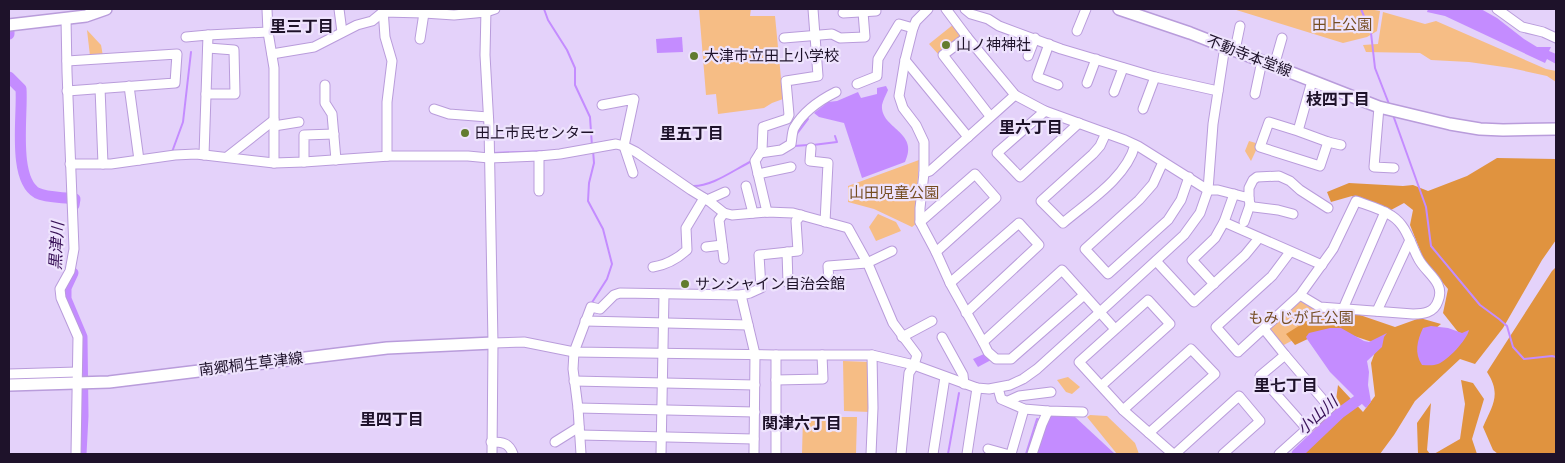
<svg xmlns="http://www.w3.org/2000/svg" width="1565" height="463" font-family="Roboto,'Noto Sans JP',sans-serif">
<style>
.green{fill:#f6bd85}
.forest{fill:#e0933f}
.water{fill:#c48cff}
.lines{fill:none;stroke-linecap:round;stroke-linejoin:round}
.stream{stroke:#c48cff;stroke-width:2}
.river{stroke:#c48cff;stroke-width:11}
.minor-casing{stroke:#b99cdb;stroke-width:11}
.major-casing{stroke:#b99cdb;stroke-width:14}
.minor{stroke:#fff;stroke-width:9}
.major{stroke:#fff;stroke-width:11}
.poi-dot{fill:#627c2f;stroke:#eee3fd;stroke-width:2}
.labels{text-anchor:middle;stroke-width:4.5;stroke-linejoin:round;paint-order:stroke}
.park-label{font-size:15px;fill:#754d22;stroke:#eee3fd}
.poi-label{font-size:15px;fill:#1e122a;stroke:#eee3fd;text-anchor:start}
.street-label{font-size:15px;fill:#1e122a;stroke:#eee3fd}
.neighbourhood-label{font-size:16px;font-weight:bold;fill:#1e122a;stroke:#eee3fd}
.water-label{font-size:16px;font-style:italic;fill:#381157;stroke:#eee3fd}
</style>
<rect width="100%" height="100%" fill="#e4d2fa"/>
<g class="green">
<path d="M699,9H751L750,16H775L783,99L772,103L764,108L718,114L716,94L706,95Z"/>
<path d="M1233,9H1369L1380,11L1377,31L1367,37L1343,43Z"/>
<path d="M1383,12L1425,24L1436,21L1546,69L1556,71V82L1547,76L1511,68L1469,62L1431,60L1420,53L1366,52L1363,45L1378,44Z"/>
<path d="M954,24L963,36L939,55L929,44Z"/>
<path d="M87,30L101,45L103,56H90Z"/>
<path d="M1249,141L1259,144L1251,161L1245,151Z"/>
<path d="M919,160L916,207L918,222L912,227L874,209L848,202V186Z"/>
<path d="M878,214L896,222L901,231L876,241L869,227Z"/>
<path d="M1301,298L1319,311L1344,314L1338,318L1308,332L1282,346L1267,329Z"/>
<path d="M843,361L869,362L870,412L844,411Z"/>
<path d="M1068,377L1080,387L1072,394L1066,392L1057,380Z"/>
<path d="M1090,415L1107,416L1135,443L1139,454H1117L1087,417Z"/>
<path d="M803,417H857L856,454H802Z"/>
</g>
<g class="forest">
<path d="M1497,158L1556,159V240L1542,260L1503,328L1475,364L1460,359L1415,401L1394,435L1380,454H1300V445L1335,408L1338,385L1363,412L1375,396L1371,363L1378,344L1339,331L1314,336L1295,345L1286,334L1313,317L1357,314L1395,327L1420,318L1441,324L1426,336L1462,337L1443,313L1448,289L1424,260L1410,225L1413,210L1404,203L1391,210L1352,196L1331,202L1327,192L1349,183L1403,186L1413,185L1428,191L1467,176Z"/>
<path d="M1556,267V454H1498L1493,450L1483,427C1492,406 1502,395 1487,372L1552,271Z"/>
<path d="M1461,380L1473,383L1484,399L1472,439L1477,454H1434L1460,439L1465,404Z"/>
<path d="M1431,403L1427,450L1430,454H1418L1417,423Z"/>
</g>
<g class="water">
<path d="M1428,9H1481L1497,18L1524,39L1537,47H1551L1549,51L1556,54V64L1547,59L1545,63L1445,16L1427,12Z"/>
<path d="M682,37L683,52L657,53L656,39Z"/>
<path d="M886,86L888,90C886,95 883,100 882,105C880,129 920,131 905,162L862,178L844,123L819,117L814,113L828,102L837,101L858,92L861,98L877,94V88Z"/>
<path d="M1431,326L1448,328L1462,333L1469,330C1467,340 1447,361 1438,364C1433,366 1427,365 1422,365C1414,353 1417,341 1423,328Z"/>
<path d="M1330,328H1341L1364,341L1369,342L1387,333L1384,337L1382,347L1367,361L1369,372L1368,385L1371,402L1366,408L1330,372L1307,339L1306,337L1309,333Z"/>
<path d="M986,353L991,360L978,367L973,359Z"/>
<path d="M1052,414L1074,416L1115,454H1036L1046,425Z"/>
</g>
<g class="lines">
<g class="stream">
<path d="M544,9L548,20L567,50L575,68V85L590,117L592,146"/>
<path d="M1361,9L1371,33L1375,68L1389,104"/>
<path d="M1393,115L1426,207L1431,246L1480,305L1499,319L1507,326L1513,347L1524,359L1552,356L1556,357"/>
<path d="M796,135L808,119"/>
<path d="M604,142L616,140"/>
<path d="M813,145L837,142L835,136"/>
<path d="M794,146L808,145"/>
<path d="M172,152L183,122L191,52"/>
<path d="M492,153L548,151"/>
<path d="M692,186C712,187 735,169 752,161"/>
<path d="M591,304L607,279L612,264L603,229L588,201L589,183L594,163L593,150"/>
<path d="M574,412L575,427"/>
<path d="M948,454L959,393"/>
<path d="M1026,454L1037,419L1040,420"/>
</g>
<g class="river">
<path d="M9,34V31"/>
<path d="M9,77L21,89C23,113 12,179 37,193C47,198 63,197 75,199L74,205"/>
<path d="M73,273L66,288V299L82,337L83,416L81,454"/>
<path d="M1297,454L1340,413L1358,400"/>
</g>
<defs>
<g id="minor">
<path d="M267,9L268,32L274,68V163"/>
<path d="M339,9L342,32"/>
<path d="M383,9L385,37L392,61L387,102V156"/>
<path d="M486,9L485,55L489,126L493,343L492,454"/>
<path d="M928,9L916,21L913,28L905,60L899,96L903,108L916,125L924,142V173L920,208V222L936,252L950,283L983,342L1062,270L1115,329"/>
<path d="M946,9L967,37L1015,95L1045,111L1125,140L1138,146L1208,190H1218L1249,198V188L1253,180L1257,177L1279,176L1290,181L1300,190L1328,208"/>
<path d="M965,9L971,14L988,19L999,26L1061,49L1155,77L1218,91"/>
<path d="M1497,9L1522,27L1543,32L1556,38"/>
<path d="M843,13L876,11"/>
<path d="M66,18L67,72L74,249L70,271L60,289L61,298L78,337L76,454"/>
<path d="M1077,31L1086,9"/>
<path d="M208,35L268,32"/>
<path d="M186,37L208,35L204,155"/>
<path d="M967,37L943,55L990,116"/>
<path d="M784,38L832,34L840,38L865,37L863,12"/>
<path d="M420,39L424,13"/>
<path d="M1049,44L1037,77L1058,85"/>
<path d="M1235,50L1240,26"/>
<path d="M272,54L314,47L357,25L372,21L383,12L424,13L454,15L486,12L495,9"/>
<path d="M1028,56L1035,38"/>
<path d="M905,60L968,137"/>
<path d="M67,61L177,54L175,83L67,91"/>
<path d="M1274,66L1282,38"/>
<path d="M1087,83L1096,59"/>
<path d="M857,84L877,76L878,59L899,24L913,28"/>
<path d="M325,85V103L332,114L336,160"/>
<path d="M129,86L139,160"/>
<path d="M100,88L103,164"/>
<path d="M1114,92L1123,68"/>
<path d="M206,94H235L234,50L208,48"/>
<path d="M1255,94L1262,61"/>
<path d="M602,105L634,99L624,146L633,173"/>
<path d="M1379,107L1374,167L1394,168"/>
<path d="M434,109L449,114L488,117"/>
<path d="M1143,109L1155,77"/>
<path d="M1045,111L997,153L1020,177L1079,123"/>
<path d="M274,126L299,122"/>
<path d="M1298,131L1328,142L1320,166L1260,147L1269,122L1298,131L1312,81"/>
<path d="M1106,133L1100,146L1093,154L1041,201L1063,223C1089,201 1126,178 1135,145"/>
<path d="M1328,142L1341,145"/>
<path d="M811,148L810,161L828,163L825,222"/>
<path d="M760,153L781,150L791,144C792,139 792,132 794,128C803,112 820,100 836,92"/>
<path d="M227,157L274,120"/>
<path d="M304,162V135L334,134"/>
<path d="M1163,162L1153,184L1139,200L1085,249L1108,274L1168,220L1181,200L1189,177"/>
<path d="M70,164H111L175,155L196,154L274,163L304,162L390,156H468L489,158L539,156L560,154L616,144L624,146L636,152L691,190L709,201L724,213L732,215L767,212L793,213L848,228L868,264L893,323L917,355L914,365L909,373L901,454"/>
<path d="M924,173L930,171L1015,95"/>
<path d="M758,174L791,167"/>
<path d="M746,186L753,213"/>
<path d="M539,191V156"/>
<path d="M1249,198L1250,205L1254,207L1278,210L1293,214"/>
<path d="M707,200L725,192"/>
<path d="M767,212L755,161L762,150L763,127L787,119L789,115L786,81L818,76L813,9"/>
<path d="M920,222L975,174L996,198L936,252"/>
<path d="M1224,222L1234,194"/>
<path d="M1244,222L1250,205"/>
<path d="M706,247L722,245"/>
<path d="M787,252L788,283"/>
<path d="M1290,252L1272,276L1216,327L1238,352L1300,295L1333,249L1356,201C1367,205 1382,209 1392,216C1407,226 1410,243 1418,258C1425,273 1446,282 1438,301C1434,313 1423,314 1413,314L1320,307L1300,295"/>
<path d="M724,259L719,220L724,213"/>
<path d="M1156,261L1194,302L1245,255L1259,238"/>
<path d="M653,267C666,265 677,259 687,250L686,228L704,198"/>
<path d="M829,282L828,266L867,263L892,251"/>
<path d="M950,283L1019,223L1039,245L966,313"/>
<path d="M1214,284L1192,260L1215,238L1224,222L1322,265"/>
<path d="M741,295L750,293L761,288L759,255L798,251L796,221L801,215"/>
<path d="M1343,309L1385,212"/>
<path d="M1377,311L1410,240"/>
<path d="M585,321L748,325"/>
<path d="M1264,329L1285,355L1330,408L1279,454"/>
<path d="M902,337L932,321"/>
<path d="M942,337L963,375L964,384"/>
<path d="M983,342L988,352L996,359H1011L1084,295"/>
<path d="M493,343L524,342L574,352L776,355H872L914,365L977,388L989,389L1010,385L1023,379L1037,369L1100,312L1184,235L1200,213L1208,190L1213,124L1225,46"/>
<path d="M776,355V454"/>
<path d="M1285,355L1260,376L1307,429"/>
<path d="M9,374L77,372"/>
<path d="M776,380L823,379L822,355"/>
<path d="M574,381L755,385"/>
<path d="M1101,386L1170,324L1148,300L1079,362L1123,410L1173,454"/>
<path d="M998,388L1001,399L1024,409L1048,411L1083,412"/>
<path d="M1008,401L1019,396L1051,392"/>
<path d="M578,408L755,412"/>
<path d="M1123,410L1191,349L1215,374L1149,433"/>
<path d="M580,435L754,439"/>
<path d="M491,442C503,442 509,443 513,454"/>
<path d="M555,442L579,427"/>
<path d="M988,449L1006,454"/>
<path d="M581,454L578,408L573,369L574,352L591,307L600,309L614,295L620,293L741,295L755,354L754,454"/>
<path d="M661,454L664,294"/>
<path d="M871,454L873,408L872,355"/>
<path d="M933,454L945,377"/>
<path d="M967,454L977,388"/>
<path d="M1011,454L1024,409"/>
<path d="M1032,454L1042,424L1048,411"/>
<path d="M1175,454L1239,396L1260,421L1223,454"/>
</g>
<g id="major">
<path d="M1119,9L1190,33L1379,107L1450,124L1480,129L1503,130L1556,129"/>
<path d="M9,25L86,16L106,9"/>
<path d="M9,385L109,382L387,348L493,343"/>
</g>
</defs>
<use href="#minor" class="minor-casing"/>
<use href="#major" class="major-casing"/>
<use href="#minor" class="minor"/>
<use href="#major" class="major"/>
</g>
<g class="poi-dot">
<circle cx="946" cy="45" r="5"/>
<circle cx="694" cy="56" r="5"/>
<circle cx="465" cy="133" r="5"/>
<circle cx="685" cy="284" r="5"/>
</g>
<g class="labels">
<g class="park-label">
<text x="1342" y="30">田上公園</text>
<text x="894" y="198">山田児童公園</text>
<text x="1301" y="323">もみじが丘公園</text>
</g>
<g class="poi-label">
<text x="956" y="50">山ノ神神社</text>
<text x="704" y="61">大津市立田上小学校</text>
<text x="475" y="138">田上市民センター</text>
<text x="695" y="289">サンシャイン自治会館</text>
</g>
<g class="street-label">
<text transform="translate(1249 56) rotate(21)" y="5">不動寺本堂線</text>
<text transform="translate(251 364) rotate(-7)" y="5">南郷桐生草津線</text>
</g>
<g class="neighbourhood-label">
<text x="302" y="32">里三丁目</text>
<text x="1338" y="105">枝四丁目</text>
<text x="1031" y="133">里六丁目</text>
<text x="692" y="139">里五丁目</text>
<text x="1286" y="391">里七丁目</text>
<text x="392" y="425">里四丁目</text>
<text x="802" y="429">関津六丁目</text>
</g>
<g class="water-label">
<text transform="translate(56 246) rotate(-87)" y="6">黒津川</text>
<text transform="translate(1317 415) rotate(-42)" y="6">小山川</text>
</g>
</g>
<rect width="1565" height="463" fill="none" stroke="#1e122a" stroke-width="20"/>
</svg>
